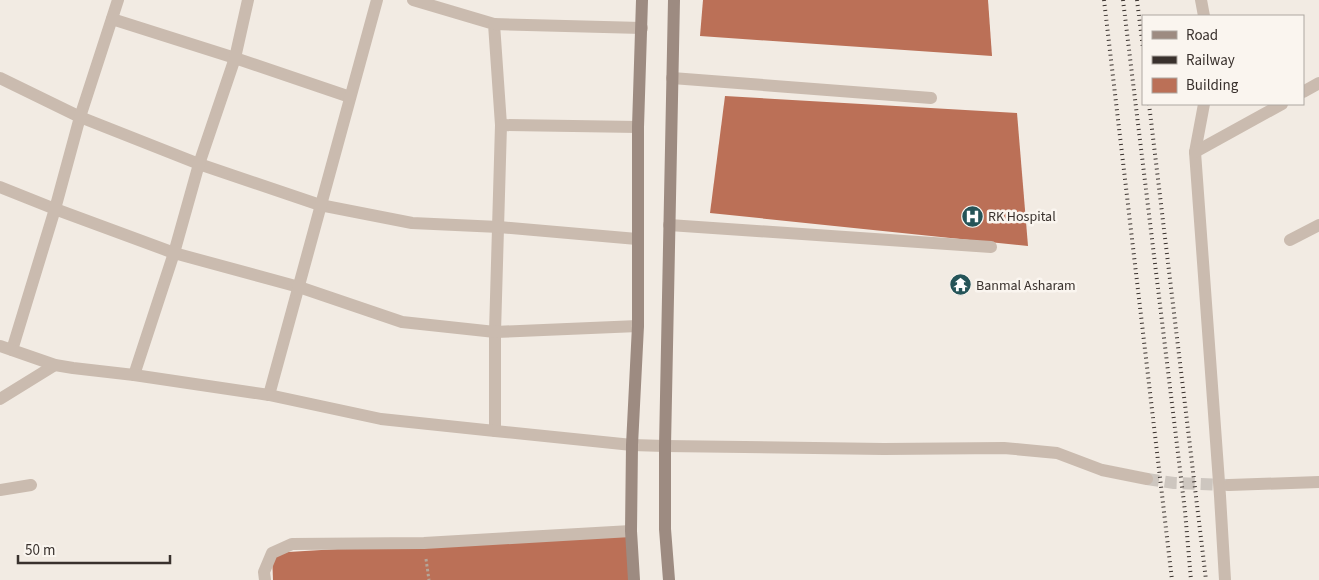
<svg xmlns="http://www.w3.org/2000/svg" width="1319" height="580" font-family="'Source Sans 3',sans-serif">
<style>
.building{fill:#bb7057}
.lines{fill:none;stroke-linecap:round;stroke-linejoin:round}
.minor-tunnel{stroke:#cdc6bf;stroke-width:12;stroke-dasharray:12 6;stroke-linecap:butt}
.path{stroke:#b5a699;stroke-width:3;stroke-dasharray:2.5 2.5;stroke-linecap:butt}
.service{stroke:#cabbaf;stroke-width:12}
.minor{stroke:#cabbaf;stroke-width:12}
.tertiary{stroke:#cabbaf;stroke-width:12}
.secondary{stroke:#9d8b81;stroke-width:12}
.rail{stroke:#39312d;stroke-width:4;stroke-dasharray:1 4;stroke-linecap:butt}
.labels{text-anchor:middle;stroke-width:5;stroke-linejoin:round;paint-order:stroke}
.poi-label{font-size:14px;fill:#39312d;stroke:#faf5ef;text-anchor:start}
</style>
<rect width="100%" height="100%" fill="#f2ebe3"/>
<g class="building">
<path d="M703,0H988L992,56L700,36Z"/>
<path d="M725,96L1017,113L1028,246L710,213Z"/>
<path d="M631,531L636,580H273L272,553Z"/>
</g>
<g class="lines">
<path class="minor-tunnel" d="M1147,479L1174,483L1229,485"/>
<path class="path" d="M426,559L429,580"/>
<path class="service" d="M0,490L31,485"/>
<g class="minor">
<path d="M413,0L494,24L501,125L495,332V431"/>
<path d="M1201,0L1204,16"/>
<path d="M112,19L235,58L350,97"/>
<path d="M494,24L642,28"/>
<path d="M0,78L80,117L199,164L320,205L412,223L499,227L637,239"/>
<path d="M672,78L931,98"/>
<path d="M1303,92L1319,83"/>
<path d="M1204,104L1195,152L1220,496L1225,580"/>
<path d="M501,125L638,127"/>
<path d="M1195,152L1282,104"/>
<path d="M0,187L55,209L174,253L299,287L402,322L495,332L638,326"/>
<path d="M669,225L991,247"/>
<path d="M1290,240L1319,225"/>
<path d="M12,350L55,209L80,117L118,0"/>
<path d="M134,375L174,253L199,164L235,58L248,0"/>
<path d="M269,395L377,0"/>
<path d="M0,399L55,365"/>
<path d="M665,446L884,449L1004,448L1057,453L1102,470L1147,479"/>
<path d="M1229,485L1319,482"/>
<path d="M265,580L264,572L272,553L292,544L424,543L631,531"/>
</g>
<path class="tertiary" d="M0,346L55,365L73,368L134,375L269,395L381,419L495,431L632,445L665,446"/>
<g class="secondary">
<path d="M634,580L631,531L632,445L638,326V127L642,0"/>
<path d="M669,580L665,529V446L674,0"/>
</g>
<g class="rail">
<path d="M1104,0L1172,580"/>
<path d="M1123,0L1185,511L1191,580"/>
<path d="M1137,0L1143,48"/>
<path d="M1149,104L1206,580"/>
</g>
</g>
<defs>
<symbol id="hospital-disc" viewBox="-11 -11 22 22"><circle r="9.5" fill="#255458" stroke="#faf5ef"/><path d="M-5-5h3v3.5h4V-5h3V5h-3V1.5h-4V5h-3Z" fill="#fff"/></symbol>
<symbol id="temple-disc" viewBox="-11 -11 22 22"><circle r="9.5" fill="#255458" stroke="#faf5ef"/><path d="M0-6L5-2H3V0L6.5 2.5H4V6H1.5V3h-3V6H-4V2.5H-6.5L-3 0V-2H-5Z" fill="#fff"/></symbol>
</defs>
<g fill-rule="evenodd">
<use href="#hospital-disc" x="960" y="204" width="25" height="25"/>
<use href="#temple-disc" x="948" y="272" width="25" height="25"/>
</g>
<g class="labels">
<g class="poi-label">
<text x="988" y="221">RK Hospital</text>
<text x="976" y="290">Banmal Asharam</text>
</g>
</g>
<rect x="1142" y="15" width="162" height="90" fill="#faf5ef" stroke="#ada7a1"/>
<rect x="1152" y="31" width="25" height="8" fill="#9d8b81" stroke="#ada7a1"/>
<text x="1186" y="40" font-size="15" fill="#39312d">Road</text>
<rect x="1152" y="56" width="25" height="8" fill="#39312d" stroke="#ada7a1"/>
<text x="1186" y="65" font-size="15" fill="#39312d">Railway</text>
<rect x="1152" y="78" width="25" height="15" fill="#bb7057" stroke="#ada7a1"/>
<text x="1186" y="90" font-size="15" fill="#39312d">Building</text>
<path d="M18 555v8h152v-8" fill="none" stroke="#39312d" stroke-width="2.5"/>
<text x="25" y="555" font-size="15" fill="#39312d" stroke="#faf5ef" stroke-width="4" paint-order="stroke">50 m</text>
</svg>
